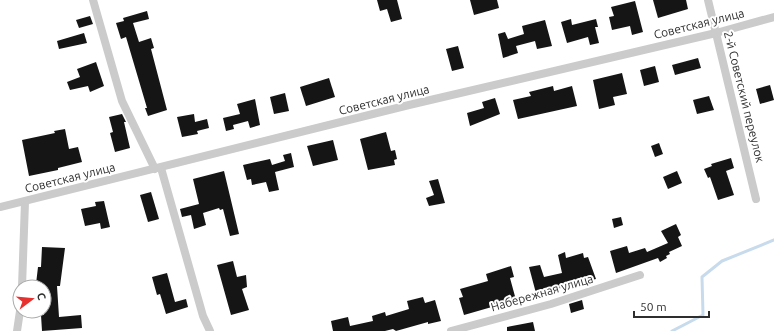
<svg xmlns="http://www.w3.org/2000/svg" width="774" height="331" font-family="Ubuntu,sans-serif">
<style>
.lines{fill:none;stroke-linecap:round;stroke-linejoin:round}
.stream{stroke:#c7dbec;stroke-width:3}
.building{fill:#151515}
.street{stroke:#cbcbcb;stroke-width:8}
.labels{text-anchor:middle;stroke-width:4;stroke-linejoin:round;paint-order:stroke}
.street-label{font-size:12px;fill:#2e2e2e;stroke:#fff}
</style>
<rect width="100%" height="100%" fill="#fff"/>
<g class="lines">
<path class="stream" d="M672,331L703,315L702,277L722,261L774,240"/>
</g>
<g class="building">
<path d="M377,0H397L402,19L391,22L387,9L380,11Z"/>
<path d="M470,0H497L499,8L474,15Z"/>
<path d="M653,0H686L688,9L658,18Z"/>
<path d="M635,1L643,32L632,35L630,26L612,30L609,17L614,16L611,7Z"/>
<path d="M147,11L149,19L133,23L139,42L151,38L154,48L151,49L167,110L148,116L145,108H147L126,37L121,39L116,23L124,21L123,18Z"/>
<path d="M90,16L93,24L79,28L76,20Z"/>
<path d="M571,19L572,25L596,19L598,27H595L599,43L590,45L588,37L567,43L561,22Z"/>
<path d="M545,20L552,46L537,49L535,41L516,46L518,53L503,58L498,34L505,32L508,39L524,34L522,26Z"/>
<path d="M84,33L87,43L59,49L57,41Z"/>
<path d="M458,46L464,68L452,71L446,49Z"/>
<path d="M698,58L701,68L675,75L672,65Z"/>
<path d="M96,62L104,86L90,92L88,86L70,90L67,82L80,77L77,69Z"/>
<path d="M655,66L659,82L644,86L640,70Z"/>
<path d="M622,73L627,94L613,97L615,105L599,109L593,80Z"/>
<path d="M329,78L335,97L306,106L300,87Z"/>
<path d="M770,85L774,100L760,104L756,89Z"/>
<path d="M553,86L554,91L572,86L577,106L518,119L513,100L531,96L529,92Z"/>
<path d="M285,93L289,111L274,114L270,97Z"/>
<path d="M709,96L714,110L697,114L693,100Z"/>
<path d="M495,98L500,114L470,126L467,113L484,108L482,102Z"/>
<path d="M255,99L260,125L250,128L248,121L233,125L234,129L226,131L223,118L240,114L237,104Z"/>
<path d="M122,114L126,122H124L130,148L115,152L110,133L113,132L109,117Z"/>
<path d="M194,114L195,122L207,119L209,128L197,131L198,134L182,137L177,117Z"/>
<path d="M65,129L69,149L78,147L82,162L58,168V170L29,176L22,140L55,133L54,131Z"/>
<path d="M386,132L391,151L395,150L397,159L394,160L395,165L368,170L360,139Z"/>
<path d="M333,140L338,160L313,166L307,146Z"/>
<path d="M659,143L663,154L655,157L651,146Z"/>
<path d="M291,153L294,167L275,172L279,190L269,192L266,182L252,185L251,179L247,180L243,165L270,159L272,165L285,161L283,155Z"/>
<path d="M731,158L734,168L726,171L734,195L718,200L710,177L708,178L704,169L712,166L711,164Z"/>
<path d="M224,171L239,234L230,236L223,209L220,210L219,208L203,213L206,225L194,229L191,215L182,217L180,209L199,204L193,179Z"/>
<path d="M677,171L682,183L668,189L663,177Z"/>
<path d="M438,179L445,203L429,206L426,198L434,195L429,181Z"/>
<path d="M151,192L159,219L148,222L140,195Z"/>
<path d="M104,201L110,227L101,229L100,223L85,226L81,209L96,206L95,202Z"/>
<path d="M621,217L623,225L614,228L612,219Z"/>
<path d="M676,224L681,235L678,237L682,246L669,252L670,254L666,256L667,258L660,262L658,258L616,273L610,251L627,246L629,253L645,248L647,252L668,243L661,231Z"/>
<path d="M42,247L65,248L60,286H57L59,317L81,315L82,328L42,331L41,315H44V285L36,284L38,267H41Z"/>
<path d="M565,252L566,258L583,253L584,258L588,257L596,279L553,290L554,293L537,297L529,267L540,265L544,277L562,273L558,255Z"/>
<path d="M233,261L237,277L246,275L247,287L242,289L249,310L231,315L217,265Z"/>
<path d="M511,266L514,277L510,278L516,300L464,315L459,298L463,297L460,289L488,281L486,274Z"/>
<path d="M167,273L175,302L186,299L188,307L166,314L160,294L157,295L152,277Z"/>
<path d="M423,297L425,303L435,300L441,321L428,324V322L396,331L393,329L385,331H333L331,321L348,317L350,326L373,321L372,316L385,312L386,316L409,309L407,301Z"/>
<path d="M582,300L584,309L571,313L569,304Z"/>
<path d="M533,322L535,331H507V327Z"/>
</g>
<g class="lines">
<g class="street">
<path d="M93,0L122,101L155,169"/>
<path d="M708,0L756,199"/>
<path d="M161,168L203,316L210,331"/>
<path d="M0,207L409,105L716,33L774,17"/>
<path d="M22,287L25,202"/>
<path d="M17,331L20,311"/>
<path d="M451,331L551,304L640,275"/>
</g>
</g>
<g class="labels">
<g class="street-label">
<text transform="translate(699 24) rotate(-14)" y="4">Советская улица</text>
<text transform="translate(744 97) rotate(76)" y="4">2-й Советский переулок</text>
<text transform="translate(384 100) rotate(-14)" y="4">Советская улица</text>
<text transform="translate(70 178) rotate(-14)" y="4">Советская улица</text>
<text transform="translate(542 293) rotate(-16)" y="4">Набережная улица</text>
</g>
</g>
<g transform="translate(32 299) rotate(74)"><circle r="19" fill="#ffffff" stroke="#ababab"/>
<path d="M0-3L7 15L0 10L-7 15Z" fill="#e6312f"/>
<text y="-6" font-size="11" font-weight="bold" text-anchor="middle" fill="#2e2e2e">С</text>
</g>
<path d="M634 311v6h75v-6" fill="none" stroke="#2e2e2e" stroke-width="2"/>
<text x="640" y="311" font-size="12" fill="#2e2e2e" stroke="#ffffff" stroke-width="3" paint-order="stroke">50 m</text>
</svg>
